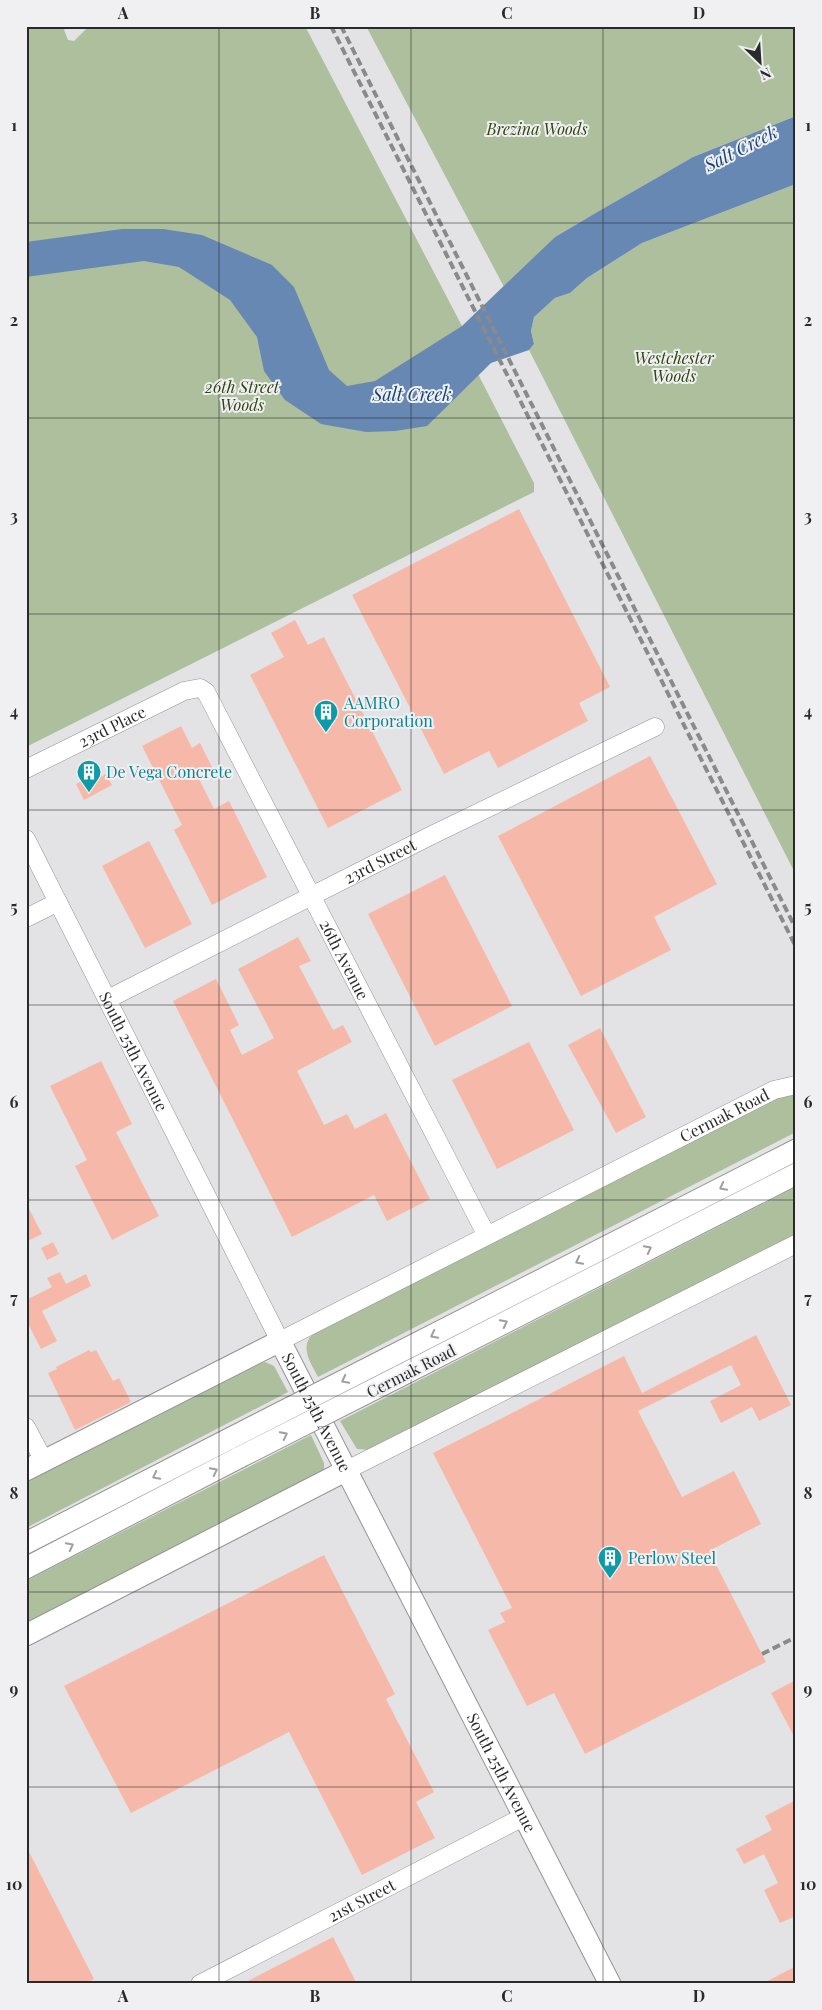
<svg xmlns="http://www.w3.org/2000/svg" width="822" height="2010" font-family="'Playfair Display',serif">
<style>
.green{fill:#adbf9d}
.water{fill:#6788b2}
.building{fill:#f6b9a9}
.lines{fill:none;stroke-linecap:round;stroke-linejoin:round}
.minor-casing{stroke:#939495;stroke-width:19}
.major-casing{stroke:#939495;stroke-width:23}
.minor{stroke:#fff;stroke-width:18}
.major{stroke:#fff;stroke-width:21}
.rail{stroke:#8a8a8b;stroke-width:4;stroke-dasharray:8 4;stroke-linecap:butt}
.major-bridge-casing{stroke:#939495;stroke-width:23;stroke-linecap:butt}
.major-bridge{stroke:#fff;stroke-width:21}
.oneway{stroke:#9f9f9f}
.grid{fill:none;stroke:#292a2a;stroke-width:1;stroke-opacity:0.55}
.labels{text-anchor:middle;stroke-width:4;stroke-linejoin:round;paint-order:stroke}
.park-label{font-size:16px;font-style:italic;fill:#2d440c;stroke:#f0f0f2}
.culture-label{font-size:16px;fill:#0d838f;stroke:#f0f0f2;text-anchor:start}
.street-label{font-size:16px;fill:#292a2a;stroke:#f0f0f2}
.water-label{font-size:18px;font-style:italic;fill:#154379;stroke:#f0f0f2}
.neatline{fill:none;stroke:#292a2a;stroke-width:2}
.grid-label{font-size:16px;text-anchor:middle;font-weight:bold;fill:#292a2a}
</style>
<rect width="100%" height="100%" fill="#e3e3e5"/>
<g class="green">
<path d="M26,26H67L64,30L68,40L74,41L89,26H305L462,326L453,332L476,376L478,374L534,483V492L26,747Z"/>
<path d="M366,26H796V116L693,157L599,211L555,237L504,287Z"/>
<path d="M796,184V875L529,350L534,344L531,331L534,317L555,298L570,293L587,278L642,243Z"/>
<path d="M796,1094V1132L318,1377C311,1363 299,1347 313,1334L773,1099Z"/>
<path d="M796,1187V1234L371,1450L357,1449L340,1421Z"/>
<path d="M265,1362L274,1366L288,1392L26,1528V1481L248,1367Z"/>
<path d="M311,1435L324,1463V1471L26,1627V1581Z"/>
</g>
<path class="water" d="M796,116V184L642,243L587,278L570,293L555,298L534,317L531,331L534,344L529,350L491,363L427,426L395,431L366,432L321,424L285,400L264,371L257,337L230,300L179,267L144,261L26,277V242L122,229H163L202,235L272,265L294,287L329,370L347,386L375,381L462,326L555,237L599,211L693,157Z"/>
<g class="building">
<path d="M519,509L610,687L579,703L588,721L498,768L489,751L444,774L352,595Z"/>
<path d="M295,620L308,645L324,637L402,790L328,828L250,675L284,657L271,633Z"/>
<path d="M181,726L192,748L200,743L212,767L197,775L214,809L229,801L267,877L212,905L174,830L182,825L142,746Z"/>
<path d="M650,756L717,884L654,917L671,950L581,996L498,836Z"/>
<path d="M95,774L97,779L106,774L112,785L84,800L76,784Z"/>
<path d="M149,841L192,924L145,948L102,866Z"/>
<path d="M445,875L512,1006L435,1046L368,914Z"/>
<path d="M298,937L311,961L299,966L333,1030L343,1025L352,1042L297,1071L324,1125L347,1114L355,1129L386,1113L430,1199L387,1221L374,1195L292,1237L173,1001L216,979L239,1025L230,1030L242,1055L274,1038L238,969Z"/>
<path d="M600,1028L646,1117L616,1133L568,1045Z"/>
<path d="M529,1042L574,1130L497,1169L452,1080Z"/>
<path d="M101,1061L132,1124L116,1132L159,1216L112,1240L75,1166L87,1160L50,1086Z"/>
<path d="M26,1203L42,1234L26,1242Z"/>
<path d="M53,1242L59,1254L47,1260L41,1248Z"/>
<path d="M60,1272L66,1284L86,1274L91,1286L42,1311L57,1341L41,1349L26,1320V1300L52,1287L47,1278Z"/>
<path d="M756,1335L791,1405L759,1421L752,1407L721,1423L710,1401L741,1385L731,1365L638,1411L682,1497L734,1471L761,1524L709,1551L766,1662L585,1754L554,1693L527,1706L488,1630L505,1622L500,1613L512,1608L433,1453L624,1356L642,1393Z"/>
<path d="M89,1350L91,1352L96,1350L113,1381L119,1378L131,1402L75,1430L48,1373L57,1369L56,1367Z"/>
<path d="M324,1555L395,1694L386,1699L434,1792L416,1802L435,1838L362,1875L289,1732L131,1813L64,1686Z"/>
<path d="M796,1680V1740L771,1693Z"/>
<path d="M796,1800V1916L780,1923L764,1890L778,1883L764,1854L744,1864L736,1849L772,1830L765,1816Z"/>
<path d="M26,1846L94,1979L85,1984H26Z"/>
<path d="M333,1937L357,1984H242Z"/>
<path d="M796,1966V1984H762Z"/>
</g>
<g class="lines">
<defs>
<g id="minor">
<path id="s1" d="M26,769L184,691L200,688L206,692L486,1234"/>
<path id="s2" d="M26,839L280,1341L774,1090L796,1085"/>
<path d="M26,918L58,902"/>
<path id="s3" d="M108,999L430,836L655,727"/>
<path d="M26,1427L44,1461"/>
<path d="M347,1470L796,1244"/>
<path id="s4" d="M200,1984L525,1816"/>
</g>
<g id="major">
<path d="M388,1358L796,1150"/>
<path d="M398,1377L796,1174"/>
<path id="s5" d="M26,1470L280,1341L610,1984"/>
<path d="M26,1543L231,1438"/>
<path d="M26,1568L240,1457"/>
<path d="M26,1635L347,1470"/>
</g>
</defs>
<use href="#minor" class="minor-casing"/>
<use href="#major" class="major-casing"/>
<use href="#minor" class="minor"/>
<use href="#major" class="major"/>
<g class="rail">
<path d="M331,26L796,947"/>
<path d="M341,26L796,929"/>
<path d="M762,1654L796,1637"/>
</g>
<defs>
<g id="major-bridge">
<path d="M231,1438L388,1358"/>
<path d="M240,1457L398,1377"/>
</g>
</defs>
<use href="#major-bridge" class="major-bridge-casing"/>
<use href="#major-bridge" class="major-bridge"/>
</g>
<defs><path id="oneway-chevron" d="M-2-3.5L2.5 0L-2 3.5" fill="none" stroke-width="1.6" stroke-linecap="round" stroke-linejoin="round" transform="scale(1.25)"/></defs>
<g class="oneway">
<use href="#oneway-chevron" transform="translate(723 1187) rotate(153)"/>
<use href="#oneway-chevron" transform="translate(648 1249) rotate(-27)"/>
<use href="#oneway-chevron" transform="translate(579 1261) rotate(153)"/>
<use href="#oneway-chevron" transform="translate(504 1323) rotate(-27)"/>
<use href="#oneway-chevron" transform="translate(434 1335) rotate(153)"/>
<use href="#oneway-chevron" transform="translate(345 1380) rotate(153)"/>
<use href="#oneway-chevron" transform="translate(284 1435) rotate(-27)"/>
<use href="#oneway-chevron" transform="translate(214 1471) rotate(-27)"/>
<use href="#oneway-chevron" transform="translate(156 1476) rotate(153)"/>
<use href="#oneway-chevron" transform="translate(70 1546) rotate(-27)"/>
</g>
<path class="grid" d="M219,26V1984M411,26V1984M603,26V1984M26,223H796M26,418H796M26,614H796M26,810H796M26,1005H796M26,1200H796M26,1396H796M26,1592H796M26,1787H796"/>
<defs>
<symbol id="building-pin" viewBox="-11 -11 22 30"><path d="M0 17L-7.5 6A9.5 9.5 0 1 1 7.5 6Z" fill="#0f9aa8" stroke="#f0f0f2"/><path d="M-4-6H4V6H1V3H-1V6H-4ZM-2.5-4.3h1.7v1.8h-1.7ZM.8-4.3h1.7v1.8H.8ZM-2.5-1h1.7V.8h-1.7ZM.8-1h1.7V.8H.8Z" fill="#fff"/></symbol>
</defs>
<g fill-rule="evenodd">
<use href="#building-pin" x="312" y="698" width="28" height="38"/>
<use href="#building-pin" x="75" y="758" width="28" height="38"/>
<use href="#building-pin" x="596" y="1544" width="28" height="38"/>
</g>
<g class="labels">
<g class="park-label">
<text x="537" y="135">Brezina Woods</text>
<text x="674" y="364">Westchester<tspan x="674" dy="18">Woods</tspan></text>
<text x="242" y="393">26th Street<tspan x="242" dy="18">Woods</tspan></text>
</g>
<g class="culture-label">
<text x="344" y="709">AAMRO<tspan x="344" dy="18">Corporation</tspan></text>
<text x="106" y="778">De Vega Concrete</text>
<text x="628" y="1564">Perlow Steel</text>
</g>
<g class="street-label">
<text dy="6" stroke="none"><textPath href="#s1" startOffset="96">23rd Place</textPath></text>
<text dy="6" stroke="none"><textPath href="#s3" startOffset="305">23rd Street</textPath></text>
<text dy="6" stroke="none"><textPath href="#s1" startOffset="501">26th Avenue</textPath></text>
<text dy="6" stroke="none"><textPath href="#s2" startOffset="238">South 25th Avenue</textPath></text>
<text dy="6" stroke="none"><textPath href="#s2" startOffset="1061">Cermak Road</textPath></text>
<text transform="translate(411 1371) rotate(-27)" y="6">Cermak Road</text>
<text dy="6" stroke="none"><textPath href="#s5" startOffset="365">South 25th Avenue</textPath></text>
<text dy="6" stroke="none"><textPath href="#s5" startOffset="770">South 25th Avenue</textPath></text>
<text dy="6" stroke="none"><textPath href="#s4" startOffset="182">21st Street</textPath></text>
</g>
<g class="water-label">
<text transform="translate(741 149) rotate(-27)" y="6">Salt Creek</text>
<text x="412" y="401">Salt Creek</text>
</g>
</g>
<rect width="822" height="2010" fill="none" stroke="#f0f0f2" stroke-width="55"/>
<g transform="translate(760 62) rotate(155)" stroke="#f0f0f2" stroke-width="4" paint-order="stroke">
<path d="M0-4L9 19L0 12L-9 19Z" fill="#292a2a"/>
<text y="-8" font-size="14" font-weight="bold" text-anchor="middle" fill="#292a2a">N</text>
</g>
<rect x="28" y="28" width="766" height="1954" class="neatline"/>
<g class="grid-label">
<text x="123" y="19">A</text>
<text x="315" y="19">B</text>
<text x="507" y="19">C</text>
<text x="699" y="19">D</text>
<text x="14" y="131">1</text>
<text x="808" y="131">1</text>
<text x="14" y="326">2</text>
<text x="808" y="326">2</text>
<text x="14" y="522">3</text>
<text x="808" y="522">3</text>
<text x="14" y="717">4</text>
<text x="808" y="717">4</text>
<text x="14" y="913">5</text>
<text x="808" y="913">5</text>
<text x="14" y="1108">6</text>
<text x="808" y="1108">6</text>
<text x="14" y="1304">7</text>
<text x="808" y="1304">7</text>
<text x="14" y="1499">8</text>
<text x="808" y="1499">8</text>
<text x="14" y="1695">9</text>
<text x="808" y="1695">9</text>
<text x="14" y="1890">10</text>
<text x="808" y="1890">10</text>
<text x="123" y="2002">A</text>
<text x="315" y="2002">B</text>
<text x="507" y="2002">C</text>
<text x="699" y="2002">D</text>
</g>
</svg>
